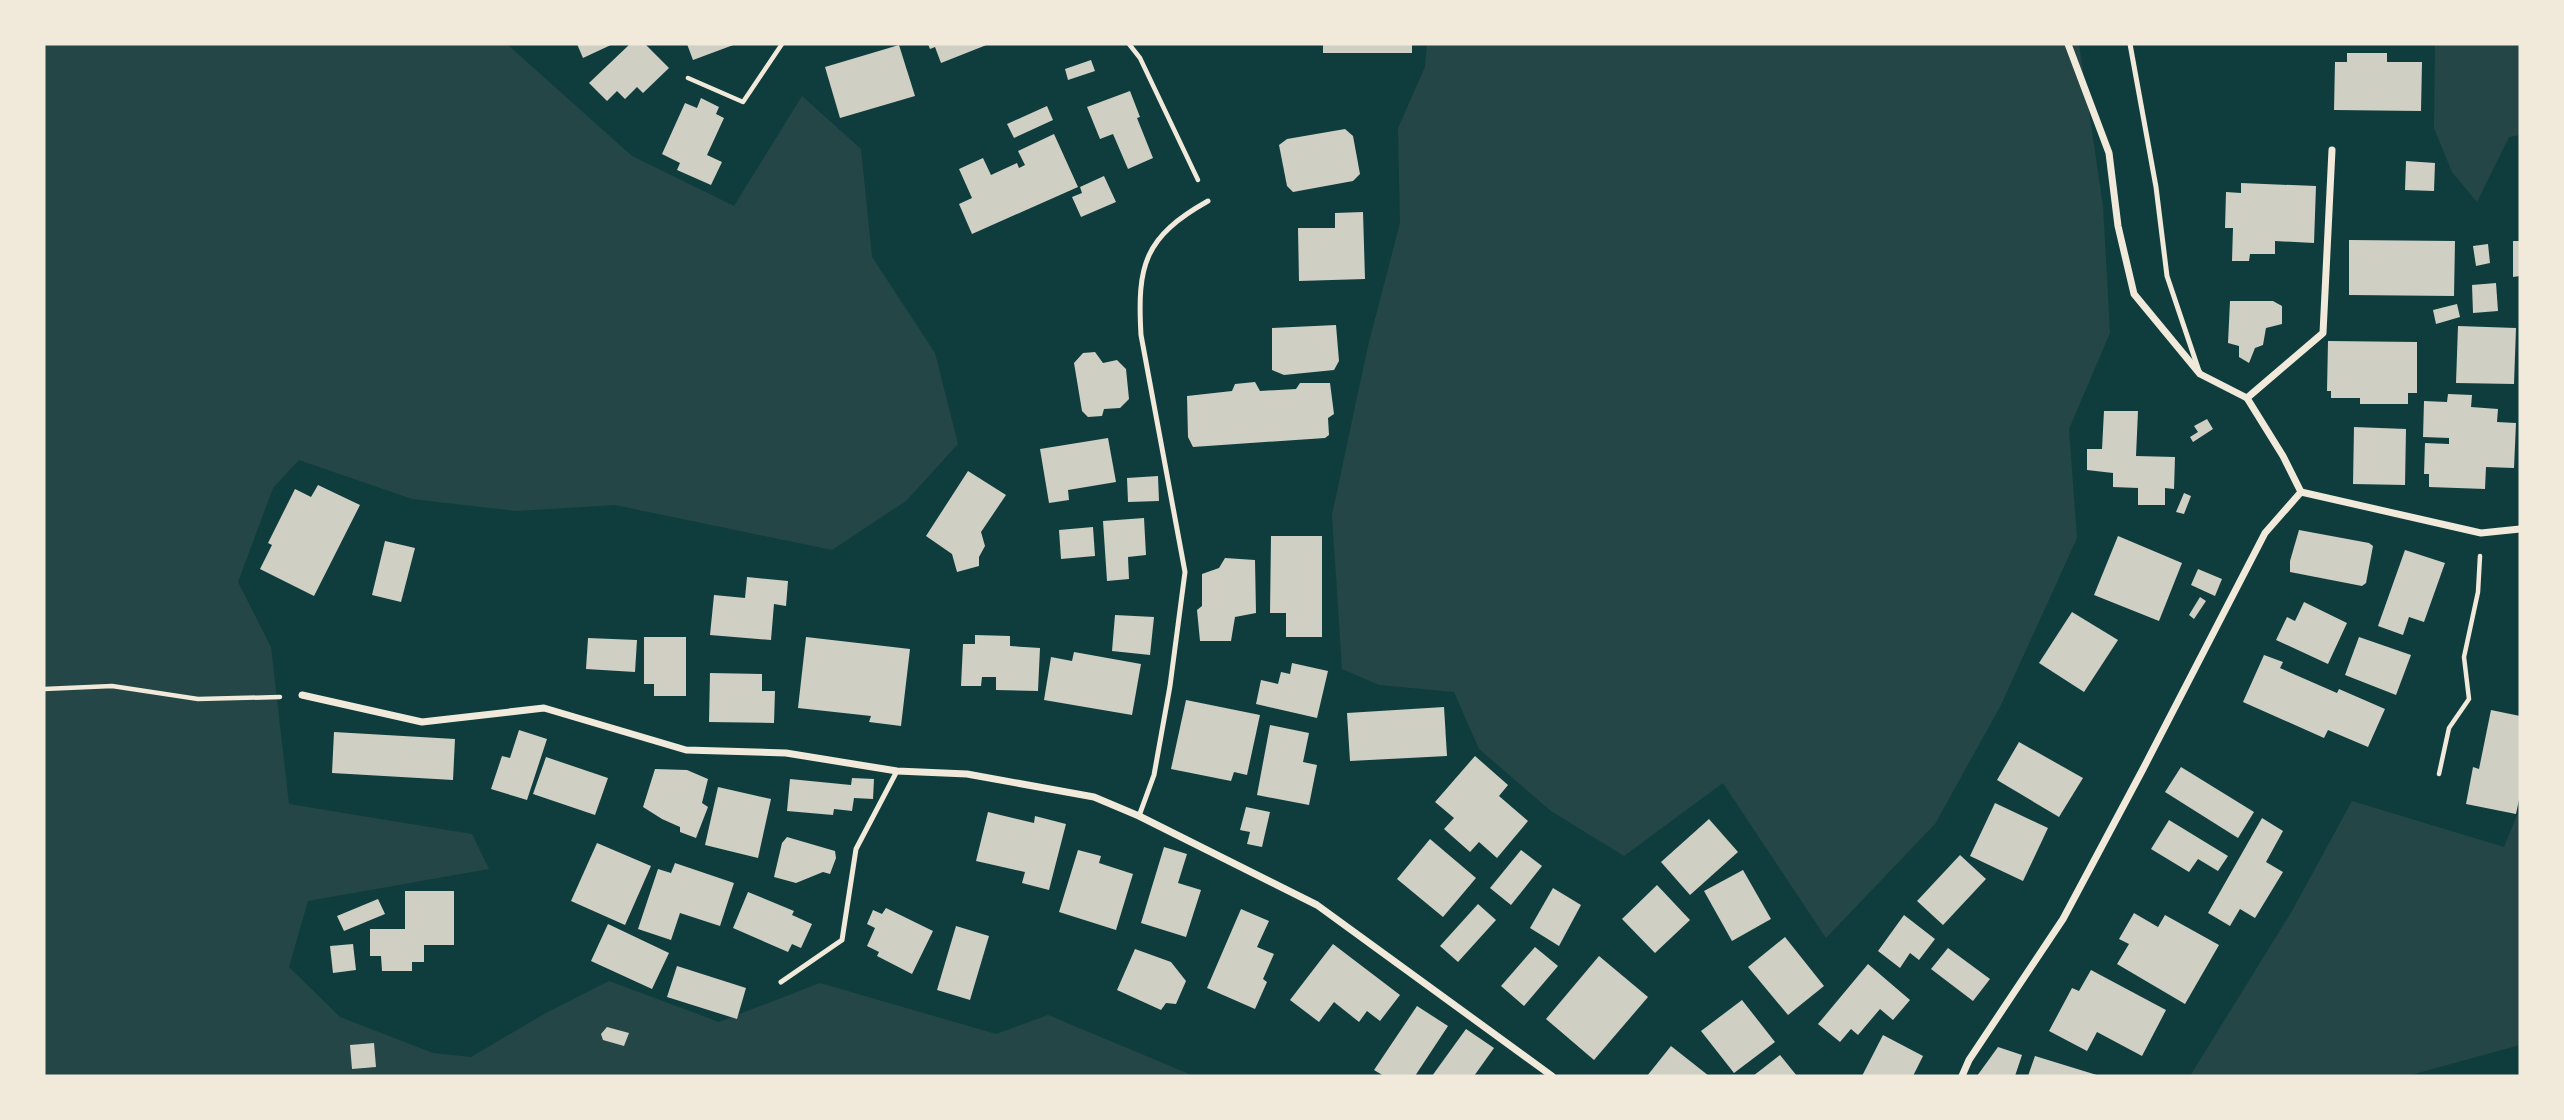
<svg xmlns="http://www.w3.org/2000/svg" width="2564" height="1120" font-family="Cabin,sans-serif">
<style>
.green{fill:#244646}
.building{fill:#cfcfc3}
.lines{fill:none;stroke-linecap:round;stroke-linejoin:round}
.path{stroke:#f1e9da;stroke-width:4.5}
.service{stroke:#f1e9da;stroke-width:5}
.minor{stroke:#f1e9da;stroke-width:7}
</style>
<rect width="100%" height="100%" fill="#0f3d3e"/>
<g class="green">
<path d="M44,44H507L632,156L734,206L802,96L861,149L872,257L935,353L958,444L906,501L832,550L615,505L516,511L412,499L299,460L273,488L238,582L271,647L289,804L472,834L489,869L308,901L289,967L340,1017L433,1053L471,1057L546,1013L609,981L719,1022L820,983L996,1034L1048,1015L1194,1076H44Z"/>
<path d="M1427,44H2079L2103,206L2110,333L2069,429L2077,538L2001,705L1935,824L1826,938L1723,783L1624,856L1551,811L1479,749L1454,692L1379,685L1342,669L1332,515L1368,346L1400,223L1398,128L1425,67Z"/>
<path d="M2435,44H2520V135L2509,137L2477,202L2452,172L2434,128Z"/>
<path d="M2352,801L2504,847L2520,808V1045L2407,1076H2190L2292,911Z"/>
</g>
<g class="building">
<path d="M577,44H613L583,58Z"/>
<path d="M630,44H645L669,68L643,93L637,87L625,99L617,91L607,101L589,83Z"/>
<path d="M687,44H736L693,60Z"/>
<path d="M928,44H989L941,63L935,47L930,49Z"/>
<rect x="1323" y="44" width="89" height="9"/>
<path d="M899,45L915,96L840,118L825,67Z"/>
<path d="M2347,53H2387V62H2422L2421,111L2334,110L2335,62H2347Z"/>
<path d="M1091,60L1095,71L1068,80L1065,69Z"/>
<path d="M1130,91L1140,117L1137,118L1153,158L1128,169L1113,134L1100,139L1087,107Z"/>
<path d="M701,98L719,107L716,114L724,118L707,155L722,162L711,185L677,170L680,163L662,154L685,103L697,108Z"/>
<path d="M1047,106L1053,120L1014,138L1007,124Z"/>
<path d="M1345,129L1353,136L1360,174L1353,181L1293,192L1287,186L1279,145L1287,139Z"/>
<path d="M1054,134L1078,187L972,234L959,204L972,198L959,169L983,158L991,175L1017,163L1019,168L1025,165L1018,151Z"/>
<path d="M2406,161L2435,163L2434,191L2405,190Z"/>
<path d="M1104,176L1116,202L1081,217L1072,197L1082,193L1080,187Z"/>
<path d="M2241,183L2316,186L2314,243L2275,241V254H2250L2249,261H2232L2233,228H2225L2226,192L2241,193Z"/>
<path d="M1363,212L1365,279L1299,281L1298,228H1335V213Z"/>
<path d="M2349,240L2455,241L2454,296L2349,295Z"/>
<path d="M2513,241H2520V276L2513,277Z"/>
<path d="M2488,244L2490,263L2476,266L2473,246Z"/>
<path d="M2496,283L2498,311L2473,313L2472,285Z"/>
<path d="M2230,301H2273L2282,306V324L2266,328L2263,345L2255,348L2249,363L2239,357V346L2228,343Z"/>
<path d="M2457,304L2460,317L2436,324L2433,310Z"/>
<path d="M1336,325L1339,361L1334,370L1284,375L1272,370V328Z"/>
<path d="M2458,326L2516,328L2514,384L2456,383Z"/>
<path d="M2328,341L2417,342V393H2408V404H2360V398H2331V391H2327Z"/>
<path d="M1095,352L1103,363L1117,360L1126,369L1129,399L1120,408L1104,409L1102,416L1088,417L1082,411L1074,363L1083,353Z"/>
<path d="M1255,382L1260,391L1296,389L1300,383H1330L1334,414L1328,418L1329,435L1325,438L1193,447L1188,437L1187,396L1232,391L1235,384Z"/>
<path d="M2448,394L2472,395L2471,407L2498,409L2497,422L2516,423L2514,468L2486,467L2485,489L2429,487V474H2424L2425,443L2449,444V438L2423,437L2424,401L2447,402Z"/>
<path d="M2104,411H2138L2136,456L2175,457L2174,489L2165,488V505H2138V488L2113,487V473L2087,470V449H2102Z"/>
<path d="M2207,419L2213,429L2193,442L2190,437L2198,432L2194,426Z"/>
<path d="M2354,427L2406,429L2405,485L2353,484Z"/>
<path d="M1108,438L1116,482L1068,490L1069,500L1049,503L1040,449Z"/>
<path d="M968,471L1006,495L981,532L985,546L979,557V566L957,572L952,554L926,536Z"/>
<path d="M1158,476L1159,501L1128,502L1127,478Z"/>
<path d="M318,485L360,505L314,596L260,569L272,545L268,543L295,489L311,497Z"/>
<path d="M2184,493L2191,496L2184,514L2176,512Z"/>
<path d="M1144,518L1146,555L1128,557L1129,579L1107,581L1103,521Z"/>
<path d="M1093,527L1095,556L1061,559L1059,530Z"/>
<path d="M2299,530L2369,543L2373,546L2366,583L2362,586L2290,572V561Z"/>
<path d="M1271,536H1322V637H1286V613H1270Z"/>
<path d="M2118,536L2182,563L2159,621L2094,595Z"/>
<path d="M385,541L415,548L401,602L372,595Z"/>
<path d="M2405,550L2445,563L2424,622L2409,617L2403,635L2378,626Z"/>
<path d="M1225,558L1255,560L1256,613L1235,617L1231,641H1200L1197,610L1202,606V574L1219,568Z"/>
<path d="M2198,569L2222,579L2215,596L2191,585Z"/>
<path d="M747,577L788,581L786,606L774,604L771,640L710,635L714,595L745,598Z"/>
<path d="M2200,597L2206,601L2194,619L2189,615Z"/>
<path d="M2304,602L2347,623L2328,664L2276,640L2287,617L2295,621Z"/>
<path d="M2072,612L2118,640L2084,692L2039,663Z"/>
<path d="M1115,615L1154,617L1150,655L1112,651Z"/>
<path d="M975,635L1010,636V646L1040,648L1038,691L996,690V677H982L981,686H961L963,644H975Z"/>
<path d="M644,637H686V696H654V684H644Z"/>
<path d="M806,637L910,649L901,726L869,722L871,716L798,708Z"/>
<path d="M2359,637L2411,655L2396,695L2345,675Z"/>
<path d="M588,638L637,640L635,672L586,669Z"/>
<path d="M1074,652L1141,664L1132,715L1044,700L1051,657L1072,661Z"/>
<path d="M2264,655L2283,662L2280,668L2337,693L2339,689L2385,709L2368,747L2328,730L2324,738L2243,702Z"/>
<path d="M1292,663L1328,671L1317,718L1256,704L1261,680L1278,684L1281,672L1290,674Z"/>
<path d="M710,673L762,674V691H775L774,723L709,722Z"/>
<path d="M1186,700L1260,715L1247,775L1234,772L1231,781L1171,769Z"/>
<path d="M1444,707L1447,756L1350,761L1347,713Z"/>
<path d="M2491,710L2520,716V795L2516,814L2466,804L2473,767L2479,769Z"/>
<path d="M1270,725L1309,733L1303,762L1317,765L1309,805L1257,795Z"/>
<path d="M519,730L547,739L527,800L491,789L502,756L510,758Z"/>
<path d="M334,732L455,739L453,780L332,773Z"/>
<path d="M2019,742L2083,778L2059,817L1997,780Z"/>
<path d="M1475,756L1508,785L1499,796L1528,821L1497,858L1479,842L1470,852L1444,829L1454,818L1435,802Z"/>
<path d="M546,757L608,778L595,815L533,794Z"/>
<path d="M2181,767L2254,812L2238,838L2165,792Z"/>
<path d="M655,769L687,770L708,779L702,803L708,807L696,838L680,832V827L662,819L643,807Z"/>
<path d="M852,778L874,779L873,799L854,798L852,811L834,809L833,815L787,811L790,779L851,785Z"/>
<path d="M718,787L771,799L758,858L705,845Z"/>
<path d="M1995,803L2048,828L2023,881L1970,856Z"/>
<path d="M1246,807L1270,812L1262,847L1247,844L1250,832L1240,830Z"/>
<path d="M988,812L1034,823L1035,816L1066,824L1049,890L1022,883L1025,872L976,861Z"/>
<path d="M2262,818L2283,831L2266,862L2283,872L2255,918L2240,909L2230,926L2208,913Z"/>
<path d="M1709,819L1738,852L1690,895L1661,862Z"/>
<path d="M2169,820L2228,856L2218,871L2198,859L2189,872L2151,849Z"/>
<path d="M787,837L835,851L836,858L830,874L823,872L796,883L774,877L782,843Z"/>
<path d="M1430,839L1476,878L1443,917L1397,879Z"/>
<path d="M597,843L651,866L625,925L571,901Z"/>
<path d="M1164,847L1187,854L1178,883L1201,890L1186,937L1141,923Z"/>
<path d="M1078,850L1101,856L1099,863L1133,874L1116,930L1059,912Z"/>
<path d="M1521,850L1542,866L1511,905L1490,888Z"/>
<path d="M1960,855L1986,879L1943,925L1917,901Z"/>
<path d="M675,863L734,883L720,926L680,913L671,940L638,929L658,869L671,873Z"/>
<path d="M1743,870L1771,919L1732,941L1704,891Z"/>
<path d="M1657,885L1690,920L1655,953L1622,919Z"/>
<path d="M1553,888L1581,905L1559,946L1530,928Z"/>
<path d="M405,891H454V945H424V962H412V971H382L381,956H370V929H405Z"/>
<path d="M748,892L794,911L792,915L812,924L801,948L792,944L788,952L733,928Z"/>
<path d="M378,899L385,914L344,931L337,916Z"/>
<path d="M1478,904L1496,920L1458,962L1440,946Z"/>
<path d="M886,908L933,931L912,974L877,956L879,952L867,946L875,928L867,924L873,910L882,914Z"/>
<path d="M1241,909L1269,921L1257,947L1274,954L1263,979L1267,982L1255,1009L1207,988Z"/>
<path d="M2134,913L2158,927L2165,915L2219,945L2185,1004L2117,964L2129,944L2119,939Z"/>
<path d="M1904,915L1935,939L1919,960L1910,953L1900,968L1878,951Z"/>
<path d="M608,924L669,953L652,989L591,961Z"/>
<path d="M956,926L989,936L970,1000L937,990Z"/>
<path d="M1785,937L1824,986L1788,1015L1748,967Z"/>
<path d="M353,944L356,970L333,973L330,946Z"/>
<path d="M1333,944L1400,995L1380,1021L1367,1011L1359,1022L1334,1002L1319,1022L1290,1000Z"/>
<path d="M1535,947L1558,966L1524,1006L1501,986Z"/>
<path d="M1948,948L1990,979L1973,1001L1931,969Z"/>
<path d="M1135,949L1171,962L1186,981L1176,1004L1166,1003L1161,1010L1117,990Z"/>
<path d="M1599,956L1648,997L1594,1060L1546,1019Z"/>
<path d="M1868,964L1910,1000L1893,1020L1880,1009L1858,1035L1851,1029L1840,1042L1818,1024Z"/>
<path d="M677,966L746,988L737,1019L667,997Z"/>
<path d="M2091,970L2166,1010L2142,1056L2097,1032L2087,1051L2049,1031L2072,988L2079,991Z"/>
<path d="M1742,1000L1775,1042L1734,1073L1701,1031Z"/>
<path d="M1417,1006L1448,1026L1415,1076H1384L1374,1070Z"/>
<path d="M607,1027L629,1033L624,1046L603,1040L601,1034Z"/>
<path d="M1466,1029L1494,1048L1474,1076H1432Z"/>
<path d="M1883,1035L1923,1056L1913,1076H1862Z"/>
<path d="M374,1043L376,1067L352,1069L350,1045Z"/>
<path d="M1671,1046L1709,1076H1647Z"/>
<path d="M1998,1047L2022,1055L2015,1076H1977Z"/>
<path d="M1780,1055L1797,1076H1753Z"/>
<path d="M2035,1056L2100,1076H2028Z"/>
</g>
<g class="lines">
<g class="path">
<path d="M1129,44L1140,58L1198,180"/>
<path d="M688,78L743,102L782,44"/>
<path d="M44,689L112,686L198,699L280,697"/>
<path d="M2439,774L2449,728L2469,699L2464,657L2478,592L2480,556"/>
</g>
<g class="service">
<path d="M2130,44L2156,187L2167,276L2199,371"/>
<path d="M1139,816L1154,775L1170,686L1185,572L1141,335C1137,265 1144,237 1208,201"/>
<path d="M781,982L842,940L856,849L897,771"/>
</g>
<g class="minor">
<path d="M2247,398L2323,333L2332,150"/>
<path d="M2301,492L2481,533L2520,529"/>
<path d="M302,695L422,722L544,708L686,750L786,753L897,771L967,774L1094,797L1139,816L1317,905L1552,1076"/>
<path d="M1962,1076L1969,1060L2063,919L2143,769L2265,533L2301,492L2283,456L2247,398L2200,374L2134,294L2118,226L2109,153L2068,44"/>
</g>
</g>
<rect width="2564" height="1120" fill="none" stroke="#f1e9da" stroke-width="91"/>
</svg>
